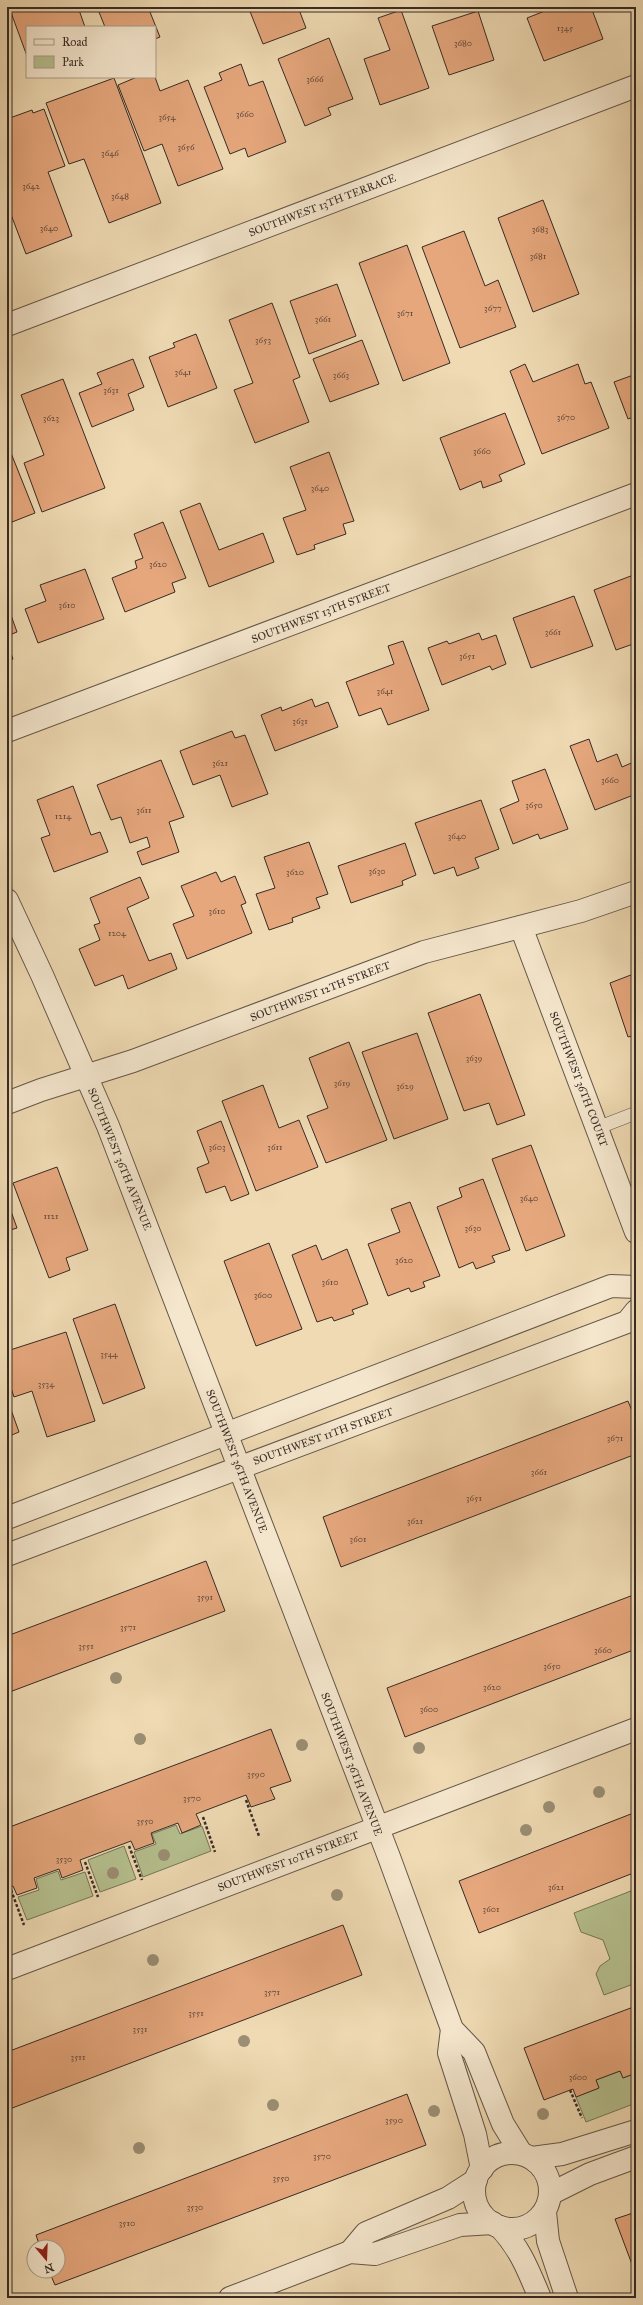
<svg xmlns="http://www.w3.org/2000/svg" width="643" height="2305" font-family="'IM FELL Great Primer',serif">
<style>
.green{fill:#b6c08f;stroke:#76765a}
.building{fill:#e6a77d;stroke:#372b26}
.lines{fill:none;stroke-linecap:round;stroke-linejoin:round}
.service-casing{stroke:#655749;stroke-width:14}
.minor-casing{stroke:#655749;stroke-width:24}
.path{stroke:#372b26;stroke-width:2.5;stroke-dasharray:3 2;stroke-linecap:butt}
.service{stroke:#f5e7ce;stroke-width:13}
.minor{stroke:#f5e7ce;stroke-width:22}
.tree{fill:#9b8e74}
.labels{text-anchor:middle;stroke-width:3;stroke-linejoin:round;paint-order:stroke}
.number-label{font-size:9px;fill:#634a3c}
.street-label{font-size:11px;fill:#372b26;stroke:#f5e7ce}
</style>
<rect width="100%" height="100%" fill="#efdab3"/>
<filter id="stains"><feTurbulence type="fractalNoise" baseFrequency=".005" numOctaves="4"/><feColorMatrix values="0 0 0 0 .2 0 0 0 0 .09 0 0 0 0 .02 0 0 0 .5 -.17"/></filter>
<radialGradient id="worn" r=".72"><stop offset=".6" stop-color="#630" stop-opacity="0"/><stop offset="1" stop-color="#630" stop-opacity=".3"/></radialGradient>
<g class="green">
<path d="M176,1825L180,1834L202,1826L211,1851L143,1877L134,1852L156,1844L152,1834Z"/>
<path d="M124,1846L136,1879L100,1892L88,1860Z"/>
<path d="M58,1871L61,1880L85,1872L93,1896L27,1920L18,1897L39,1890L36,1879Z"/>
<path d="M636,1889V1983L604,1995L596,1974L600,1966L610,1959L603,1940L581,1932L574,1913Z"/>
<path d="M620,2071L623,2078L636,2073V2103L586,2122L576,2097L599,2088L596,2080Z"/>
</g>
<g class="building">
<path d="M9,7H78L85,27H27V56Z"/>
<path d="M97,7H148L160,37L155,39V27H105Z"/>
<path d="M254,7H298L306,28L263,44L249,9Z"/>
<path d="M555,7H591L603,39L544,61L527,18Z"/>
<path d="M401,10L429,88L380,105L364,59L390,50L378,18Z"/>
<path d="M478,11L494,60L449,75L432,26Z"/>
<path d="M329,38L353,99L328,108L331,115L305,126L278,59Z"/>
<path d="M241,64L249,86L263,81L286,142L248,157L245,148L230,154L204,87L222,80L219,73Z"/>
<path d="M137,77H155L160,91L188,80L223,169L178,186L162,144L144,151L118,85Z"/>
<path d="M114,78L161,203L109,223L84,159L69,164L46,103Z"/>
<path d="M44,109L65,166L48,172L72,236L26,254L7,204V119L32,110L33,113Z"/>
<path d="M543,200L579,294L533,312L498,218Z"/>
<path d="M464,231L485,286L498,280L516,327L460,348L422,247Z"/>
<path d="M407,245L450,363L403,381L359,263Z"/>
<path d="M337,284L356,336L309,354L290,301Z"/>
<path d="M272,303L300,377L293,380L309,422L255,443L234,390L253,383L229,320Z"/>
<path d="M196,334L217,388L168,407L149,357L175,347L173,343Z"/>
<path d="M362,340L379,384L330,402L313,359Z"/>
<path d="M133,359L144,387L128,394L134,410L92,427L79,393L102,384L97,373Z"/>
<path d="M525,364L533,382L578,364L585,384L591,382L609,428L542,454L510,371Z"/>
<path d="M636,374V416L628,419L614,382Z"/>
<path d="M63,379L105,488L42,512L24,463L44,455L21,395Z"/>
<path d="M505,413L525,464L499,475L502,481L483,488L481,481L460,490L440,438Z"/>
<path d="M7,443L35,513L7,524Z"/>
<path d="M329,452L354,521L343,524L346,534L314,545L315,549L297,555L283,518L306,510L290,467Z"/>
<path d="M200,503L219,550L263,533L274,562L209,587L180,511Z"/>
<path d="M163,522L186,578L172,583L175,592L125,612L112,578L137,568L135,561L143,558L134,534Z"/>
<path d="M85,569L104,619L38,643L25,609L46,601L40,585Z"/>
<path d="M636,574V643L616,650L594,590Z"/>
<path d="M574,596L593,646L531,668L513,618Z"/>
<path d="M7,604L17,632L7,636Z"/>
<path d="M479,633L482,640L496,635L506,664L492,670L490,666L442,685L428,648L447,641L449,644Z"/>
<path d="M403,641L429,710L388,725L381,708L359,716L346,682L394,664L388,646Z"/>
<path d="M7,642L13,659L7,662Z"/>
<path d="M312,699L315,707L328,702L338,727L275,751L261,715L281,707L282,711Z"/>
<path d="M232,731L235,738L245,735L268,794L232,807L220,775L193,785L180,751Z"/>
<path d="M589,739L597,762L617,754L622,767L636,761V794L595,810L570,746Z"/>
<path d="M161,760L184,817L169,822L179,852L142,865L137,852L150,847L147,837L130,843L121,817L111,820L97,785Z"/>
<path d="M545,769L568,829L540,839L538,834L513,844L500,809L519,801L512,781Z"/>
<path d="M73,786L91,835L100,832L108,852L54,872L41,838L50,835L37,800Z"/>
<path d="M481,800L499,849L475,858L479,868L457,876L454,867L434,874L415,823Z"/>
<path d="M309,842L328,894L316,898L320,908L292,918L293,922L269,930L256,894L275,888L264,857Z"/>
<path d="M405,843L416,875L402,881L403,885L351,903L338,866Z"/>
<path d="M216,872L221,882L235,876L246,903L241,905L252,933L187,959L173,924L194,916L181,886Z"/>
<path d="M140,877L149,898L127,908L149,961L171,953L177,969L128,989L123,975L95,986L79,949L100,940L94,925L100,923L90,898Z"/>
<path d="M636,973V1035L628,1037L610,983Z"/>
<path d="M480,994L525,1115L497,1125L489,1103L464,1111L428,1013Z"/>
<path d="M417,1033L448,1119L394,1139L362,1052Z"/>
<path d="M349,1042L387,1140L326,1163L307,1116L328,1108L309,1058Z"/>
<path d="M263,1085L279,1128L299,1120L318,1167L256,1191L222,1101Z"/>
<path d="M221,1121L249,1194L231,1201L225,1186L206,1193L197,1168L209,1163L197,1131Z"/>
<path d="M531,1145L565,1236L526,1251L492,1159Z"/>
<path d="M57,1167L88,1250L66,1258L70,1270L49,1278L13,1183Z"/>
<path d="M483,1179L510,1250L492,1256L495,1262L476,1269L473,1262L459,1268L437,1207L462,1197L459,1188Z"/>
<path d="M7,1200L17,1228L7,1231Z"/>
<path d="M410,1202L440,1276L423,1282L425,1287L411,1292L409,1288L388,1296L368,1244L400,1232L391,1209Z"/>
<path d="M7,1237L12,1250L7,1252Z"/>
<path d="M269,1243L302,1329L256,1346L224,1261Z"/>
<path d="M316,1245L322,1260L347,1249L368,1304L352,1310L354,1314L334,1321L332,1317L317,1322L292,1255Z"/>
<path d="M115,1304L145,1388L103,1404L73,1319Z"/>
<path d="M66,1332L95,1421L47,1437L32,1391L14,1397L7,1376V1351Z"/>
<path d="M628,1401L636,1421V1454L341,1567L323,1517Z"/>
<path d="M9,1404L19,1432L7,1437V1405Z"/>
<path d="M206,1561L225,1611L7,1693V1636Z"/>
<path d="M636,1594V1649L405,1737L387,1688Z"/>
<path d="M271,1729L291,1781L270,1788L275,1799L251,1807L246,1795L196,1814L201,1825L182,1833L178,1823L151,1833L154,1843L135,1850L131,1841L80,1860L83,1870L62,1878L59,1869L34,1878L37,1888L17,1895L13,1886L7,1888V1828Z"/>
<path d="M636,1812V1872L479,1933L459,1881Z"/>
<path d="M343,1925L362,1975L7,2110V2052Z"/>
<path d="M636,2006V2073L623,2078L620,2071L596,2080L599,2088L576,2097L573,2089L544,2100L524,2048Z"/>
<path d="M407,2094L426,2145L55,2285L49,2271H58V2247H40L36,2235Z"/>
<path d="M636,2212V2275L615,2219Z"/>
<path d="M460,2293L462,2298H448Z"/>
</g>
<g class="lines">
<defs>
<path id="service" d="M597,1128L636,1113"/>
<g id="minor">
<path d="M7,325L636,86"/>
<path d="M7,731L636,494"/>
<path d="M7,900L42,975L108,1126L389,1857L452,2029L474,2052L503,2124L521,2153"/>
<path d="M521,927L636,1232"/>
<path d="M7,1103L41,1090L133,1061L424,952L581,911L636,892"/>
<path d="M7,1518L611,1286L636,1287"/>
<path d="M7,1555L627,1322L636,1311"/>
<path d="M7,1969L636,1729"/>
<path d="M452,2029L449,2053L475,2134L482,2169"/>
<circle cx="512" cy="2191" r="38"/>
<path d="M532,2158L562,2154L636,2131"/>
<path d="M550,2194L590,2174L636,2157"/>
<path d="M545,2212L548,2241L567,2298"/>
<path d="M500,2227C521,2250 528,2270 540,2298"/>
<path d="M350,2252L366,2233L448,2198L476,2180"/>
<path d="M230,2298L350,2252L375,2254L460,2225L493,2223"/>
</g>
</defs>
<use href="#service" class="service-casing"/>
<use href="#minor" class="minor-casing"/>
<g class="path">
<path d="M246,1800L259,1836"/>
<path d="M203,1817L215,1852"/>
<path d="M129,1846L142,1880"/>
<path d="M85,1862L98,1897"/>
<path d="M11,1890L24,1925"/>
<path d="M570,2090L582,2118"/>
</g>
<use href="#service" class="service"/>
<use href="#minor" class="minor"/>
</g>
<g class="tree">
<circle cx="116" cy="1678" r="6"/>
<circle cx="140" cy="1739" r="6"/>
<circle cx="302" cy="1745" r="6"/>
<circle cx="419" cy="1748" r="6"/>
<circle cx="599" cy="1792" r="6"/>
<circle cx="549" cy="1807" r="6"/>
<circle cx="526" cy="1830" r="6"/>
<circle cx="164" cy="1855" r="6"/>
<circle cx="113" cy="1873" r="6"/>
<circle cx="337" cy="1895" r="6"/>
<circle cx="153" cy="1960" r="6"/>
<circle cx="244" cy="2041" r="6"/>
<circle cx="273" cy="2105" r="6"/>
<circle cx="434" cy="2111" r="6"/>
<circle cx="543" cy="2114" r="6"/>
<circle cx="139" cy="2148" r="6"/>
</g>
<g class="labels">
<g class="number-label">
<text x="565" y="31">1345</text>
<text x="463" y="46">3680</text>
<text x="315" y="82">3666</text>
<text x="245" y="117">3660</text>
<text x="167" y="120">3654</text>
<text x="186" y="150">3656</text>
<text x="110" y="156">3646</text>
<text x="31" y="189">3642</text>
<text x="120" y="199">3648</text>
<text x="49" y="231">3640</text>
<text x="540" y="232">3683</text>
<text x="538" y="259">3681</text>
<text x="493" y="311">3677</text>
<text x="405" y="316">3671</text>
<text x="323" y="322">3661</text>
<text x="263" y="343">3653</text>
<text x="183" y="375">3641</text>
<text x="341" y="378">3663</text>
<text x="111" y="393">3631</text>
<text x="566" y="420">3670</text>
<text x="51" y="421">3623</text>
<text x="482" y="454">3660</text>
<text x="320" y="491">3640</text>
<text x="158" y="567">3620</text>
<text x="67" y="608">3610</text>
<text x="553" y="635">3661</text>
<text x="467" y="659">3651</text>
<text x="385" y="694">3641</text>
<text x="300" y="724">3631</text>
<text x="220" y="766">3621</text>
<text x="610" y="783">3660</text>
<text x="534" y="808">3650</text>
<text x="144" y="813">3611</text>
<text x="63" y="819">1214</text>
<text x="457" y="839">3640</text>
<text x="377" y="874">3630</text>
<text x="295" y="875">3620</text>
<text x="217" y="914">3610</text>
<text x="117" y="936">1204</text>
<text x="474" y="1061">3639</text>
<text x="342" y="1086">3619</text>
<text x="405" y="1089">3629</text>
<text x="217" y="1150">3603</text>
<text x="275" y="1150">3611</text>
<text x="529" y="1201">3640</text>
<text x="51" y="1219">1121</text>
<text x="473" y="1231">3630</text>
<text x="404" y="1263">3620</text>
<text x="330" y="1285">3610</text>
<text x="263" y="1298">3600</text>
<text x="109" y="1357">3544</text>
<text x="46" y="1387">3534</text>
<text x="615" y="1441">3671</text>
<text x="539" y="1475">3661</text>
<text x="474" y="1501">3651</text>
<text x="415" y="1524">3621</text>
<text x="358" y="1542">3601</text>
<text x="205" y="1600">3591</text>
<text x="128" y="1630">3571</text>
<text x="86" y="1649">3551</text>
<text x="603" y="1653">3660</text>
<text x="552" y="1669">3650</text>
<text x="492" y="1690">3620</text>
<text x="429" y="1712">3600</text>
<text x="256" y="1777">3590</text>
<text x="192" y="1801">3570</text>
<text x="145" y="1824">3550</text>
<text x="64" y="1862">3530</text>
<text x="556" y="1890">3621</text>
<text x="491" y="1912">3601</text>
<text x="272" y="1995">3571</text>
<text x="196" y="2016">3551</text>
<text x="140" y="2032">3531</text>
<text x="78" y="2060">3511</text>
<text x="578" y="2080">3600</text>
<text x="394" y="2123">3590</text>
<text x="322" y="2159">3570</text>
<text x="281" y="2181">3550</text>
<text x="195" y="2210">3530</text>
<text x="127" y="2226">3510</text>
</g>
<g class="street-label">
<text transform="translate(322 205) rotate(-21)" y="4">SOUTHWEST 13TH TERRACE</text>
<text transform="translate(321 613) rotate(-21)" y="4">SOUTHWEST 13TH STREET</text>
<text transform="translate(320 991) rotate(-21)" y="4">SOUTHWEST 12TH STREET</text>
<text transform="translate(579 1079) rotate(69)" y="4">SOUTHWEST 36TH COURT</text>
<text transform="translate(120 1159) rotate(68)" y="4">SOUTHWEST 36TH AVENUE</text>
<text transform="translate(323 1436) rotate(-20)" y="4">SOUTHWEST 11TH STREET</text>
<text transform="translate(237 1461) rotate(69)" y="4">SOUTHWEST 36TH AVENUE</text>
<text transform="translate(352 1764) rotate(69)" y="4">SOUTHWEST 36TH AVENUE</text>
<text transform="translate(288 1861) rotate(-21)" y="4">SOUTHWEST 10TH STREET</text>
</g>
</g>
<rect width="643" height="2305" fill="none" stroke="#efdab3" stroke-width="24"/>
<rect x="8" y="8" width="627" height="2289" fill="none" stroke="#372b26" stroke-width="2"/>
<rect x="12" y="12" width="619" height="2281" fill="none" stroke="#372b26"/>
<rect x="26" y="26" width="130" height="52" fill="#f5e7ce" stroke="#a99c8b"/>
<rect x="34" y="39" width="20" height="6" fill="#f5e7ce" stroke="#a99c8b"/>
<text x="62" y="46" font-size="12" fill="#372b26">Road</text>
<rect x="34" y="56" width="20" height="12" fill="#b6c08f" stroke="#a99c8b"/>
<text x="62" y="66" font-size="12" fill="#372b26">Park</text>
<g transform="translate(46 2259) rotate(161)"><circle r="19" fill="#f5e7ce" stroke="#a99c8b"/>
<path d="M0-3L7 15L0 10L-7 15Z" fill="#8f2418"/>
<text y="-6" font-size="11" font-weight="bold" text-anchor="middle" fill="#372b26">N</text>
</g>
<rect width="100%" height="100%" filter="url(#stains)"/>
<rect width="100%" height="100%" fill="url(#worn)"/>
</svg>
